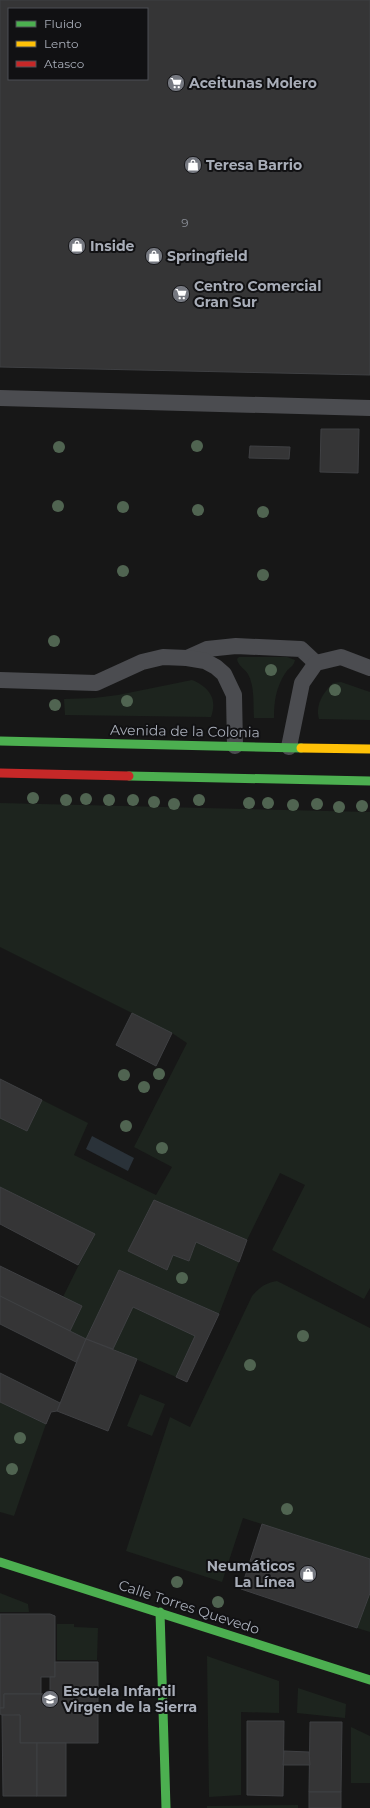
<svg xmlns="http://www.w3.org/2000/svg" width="370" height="1808" font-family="Montserrat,sans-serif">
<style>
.green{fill:#1d241e}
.water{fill:#2a3239}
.building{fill:#353536;stroke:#3f4043;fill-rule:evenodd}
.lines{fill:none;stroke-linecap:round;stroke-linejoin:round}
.lane{stroke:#4b4c50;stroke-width:16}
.fast{stroke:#4caf50;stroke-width:9}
.slow{stroke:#ffc107;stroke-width:9}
.jam{stroke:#c62828;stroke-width:9}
.tree{fill:#506451}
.labels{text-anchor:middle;stroke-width:4;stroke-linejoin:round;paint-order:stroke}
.number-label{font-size:12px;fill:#8b8f98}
.poi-label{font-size:14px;font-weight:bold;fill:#a8adb8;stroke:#111113;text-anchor:start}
.street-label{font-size:14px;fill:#a8adb8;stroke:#111113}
</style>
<rect width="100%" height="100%" fill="#171717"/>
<g class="green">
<path d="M239,657H287L295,660C294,666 289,668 286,672C276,687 274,701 274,718H254C253,704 255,687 248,674C245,669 238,666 237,659Z"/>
<path d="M192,680C209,687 218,699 211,717L65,715L64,699L94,698L118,695Z"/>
<path d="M341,682L370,692V720L319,719C315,705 323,693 333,683Z"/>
<path d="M0,803L370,812V1288L364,1299L272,1250L305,1185L280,1173L247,1240L154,1200L128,1251L166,1270L173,1255L189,1261L196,1242L239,1262L219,1314L119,1270L86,1339L70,1331L82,1306L63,1297L94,1234L0,1187V1118L27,1131L42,1100L88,1123L74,1155L156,1195L172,1167L134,1147L187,1043L172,1033L0,947Z"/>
<path d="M277,1281L370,1328V1559L243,1518L222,1582L126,1551L170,1417L190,1427L252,1296C260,1287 265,1283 277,1281Z"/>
<path d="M133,1307L195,1336L176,1377L113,1349Z"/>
<path d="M140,1394L165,1404L152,1436L127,1426Z"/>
<path d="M0,1402L46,1424L14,1516L0,1512Z"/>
<path d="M0,1593L28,1604L29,1612H0Z"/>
<path d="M370,1593V1632L357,1628Z"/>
<path d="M57,1624H74V1627L98,1628L97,1660H57Z"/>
<path d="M207,1656L279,1681V1713L241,1712V1795L209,1797Z"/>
<path d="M298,1688L346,1704L345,1718L297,1713Z"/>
<path d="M351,1727L370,1736V1783H351Z"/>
<path d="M298,1805V1808H207V1806Z"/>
</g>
<path class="water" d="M92,1136L134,1158L128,1171L86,1149Z"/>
<g class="building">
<path d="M0,0H370V375L0,367ZM9,9H147V79H9Z"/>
<path d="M321,429H359L358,473L320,472Z"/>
<path d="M250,446L290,447L289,459L249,458Z"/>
<path d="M132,1013L172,1033L156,1066L116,1045Z"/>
<path d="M0,1079L42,1100L27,1131L0,1118Z"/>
<path d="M0,1187L95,1234L78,1265L0,1224Z"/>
<path d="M154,1200L247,1240L239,1262L196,1242L189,1261L173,1255L167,1270L128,1251Z"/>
<path d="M0,1266L82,1306L70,1331L0,1296Z"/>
<path d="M119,1270L219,1314L187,1382L176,1377L195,1336L133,1307L113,1349L86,1339Z"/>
<path d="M0,1296L86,1339L76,1362L0,1324Z"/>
<path d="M86,1339L137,1359L108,1431L57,1411Z"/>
<path d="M0,1373L60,1403L57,1411L51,1412L46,1424L0,1402Z"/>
<path d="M262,1524L370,1559V1593L357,1628L241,1589Z"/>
<path d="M0,1614H50L55,1616V1677H41V1694H4V1708H0Z"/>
<path d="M55,1662H98V1743H20V1715L4,1716L0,1714V1708H4V1694H50V1677H55Z"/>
<path d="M2,1715H20V1743H37V1796H3Z"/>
<path d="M247,1721H284L283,1796L247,1795Z"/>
<path d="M310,1722H342L341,1792H309Z"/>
<rect x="37" y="1743" width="29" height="53"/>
<path d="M284,1751L309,1752L310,1765H283Z"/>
<rect x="309" y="1792" width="32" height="16"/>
</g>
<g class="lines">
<g class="lane">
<path d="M0,398L370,408"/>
<path d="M187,658L207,649L236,646L301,649L316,663"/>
<path d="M0,680L96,683L142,662L163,657L187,658L205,661L216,667L224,674L234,695L235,746"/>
<path d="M289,747L302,683L316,663L341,657L370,668"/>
</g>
<g class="fast">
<path d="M0,741L301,748"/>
<path d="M129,776L370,781"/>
<path d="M0,1562L370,1680"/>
<path d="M160,1612L166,1808"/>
</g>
<path class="slow" d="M301,748L370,749"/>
<path class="jam" d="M0,773L129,776"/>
</g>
<g class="tree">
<circle cx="197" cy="446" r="6"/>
<circle cx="59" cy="447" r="6"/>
<circle cx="58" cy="506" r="6"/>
<circle cx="123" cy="507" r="6"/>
<circle cx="198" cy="510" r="6"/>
<circle cx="263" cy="512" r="6"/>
<circle cx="123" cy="571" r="6"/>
<circle cx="263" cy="575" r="6"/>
<circle cx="54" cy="641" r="6"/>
<circle cx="271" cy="670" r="6"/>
<circle cx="335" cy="690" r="6"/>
<circle cx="127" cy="701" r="6"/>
<circle cx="55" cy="705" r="6"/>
<circle cx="33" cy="798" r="6"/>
<circle cx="86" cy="799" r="6"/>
<circle cx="66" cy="800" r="6"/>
<circle cx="109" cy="800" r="6"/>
<circle cx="133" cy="800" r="6"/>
<circle cx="199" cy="800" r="6"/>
<circle cx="154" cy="802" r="6"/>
<circle cx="249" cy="803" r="6"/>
<circle cx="268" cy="803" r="6"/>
<circle cx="174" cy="804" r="6"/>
<circle cx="317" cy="804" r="6"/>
<circle cx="293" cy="805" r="6"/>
<circle cx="362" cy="806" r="6"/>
<circle cx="339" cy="807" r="6"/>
<circle cx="159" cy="1074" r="6"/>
<circle cx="124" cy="1075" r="6"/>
<circle cx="144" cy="1087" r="6"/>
<circle cx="126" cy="1126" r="6"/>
<circle cx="162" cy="1148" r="6"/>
<circle cx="182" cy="1278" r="6"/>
<circle cx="303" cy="1336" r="6"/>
<circle cx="250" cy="1365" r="6"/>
<circle cx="20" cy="1438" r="6"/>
<circle cx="12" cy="1469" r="6"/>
<circle cx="287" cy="1509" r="6"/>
<circle cx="177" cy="1582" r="6"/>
<circle cx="218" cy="1602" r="6"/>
</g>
<defs>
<symbol id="supermarket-disc" viewBox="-11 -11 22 22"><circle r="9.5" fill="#757880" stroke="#111113"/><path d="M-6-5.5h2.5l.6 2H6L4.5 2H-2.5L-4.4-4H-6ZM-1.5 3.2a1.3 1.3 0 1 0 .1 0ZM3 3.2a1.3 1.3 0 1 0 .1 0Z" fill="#fff"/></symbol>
<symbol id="shop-disc" viewBox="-11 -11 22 22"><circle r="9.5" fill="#757880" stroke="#111113"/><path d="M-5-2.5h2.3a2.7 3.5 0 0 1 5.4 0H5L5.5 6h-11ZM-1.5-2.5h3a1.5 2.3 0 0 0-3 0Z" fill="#fff"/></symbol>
<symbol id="school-disc" viewBox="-11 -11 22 22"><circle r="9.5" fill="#757880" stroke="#111113"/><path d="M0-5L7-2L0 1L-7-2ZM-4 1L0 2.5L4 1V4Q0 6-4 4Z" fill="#fff"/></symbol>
</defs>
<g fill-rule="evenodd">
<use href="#supermarket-disc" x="166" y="73" width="20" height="20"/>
<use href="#shop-disc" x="183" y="155" width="20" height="20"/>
<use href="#shop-disc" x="67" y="236" width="20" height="20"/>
<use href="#shop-disc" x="144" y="246" width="20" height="20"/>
<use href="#supermarket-disc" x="171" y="284" width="20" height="20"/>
<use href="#shop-disc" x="298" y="1564" width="20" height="20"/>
<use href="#school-disc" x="40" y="1689" width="20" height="20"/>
</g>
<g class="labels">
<g class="number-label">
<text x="185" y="227">9</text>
</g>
<g class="poi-label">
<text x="189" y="88">Aceitunas Molero</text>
<text x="206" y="170">Teresa Barrio</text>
<text x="90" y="251">Inside</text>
<text x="167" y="261">Springfield</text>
<text x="194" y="291">Centro Comercial<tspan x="194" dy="16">Gran Sur</tspan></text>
<text x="295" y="1571" text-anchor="end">Neumáticos<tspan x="295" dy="16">La Línea</tspan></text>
<text x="63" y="1696">Escuela Infantil<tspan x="63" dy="16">Virgen de la Sierra</tspan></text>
</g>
<g class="street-label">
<text transform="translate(185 731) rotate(1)" y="5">Avenida de la Colonia</text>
<text transform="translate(189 1607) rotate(18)" y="5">Calle Torres Quevedo</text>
</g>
</g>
<rect x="8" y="8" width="140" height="72" fill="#111113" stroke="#4d4f55"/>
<rect x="16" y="21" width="20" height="6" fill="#4caf50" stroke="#4d4f55"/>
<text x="44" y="28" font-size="12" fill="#a8adb8">Fluido</text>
<rect x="16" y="41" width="20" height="6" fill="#ffc107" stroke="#4d4f55"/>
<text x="44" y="48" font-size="12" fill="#a8adb8">Lento</text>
<rect x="16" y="61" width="20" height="6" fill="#c62828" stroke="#4d4f55"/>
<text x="44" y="68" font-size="12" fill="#a8adb8">Atasco</text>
</svg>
